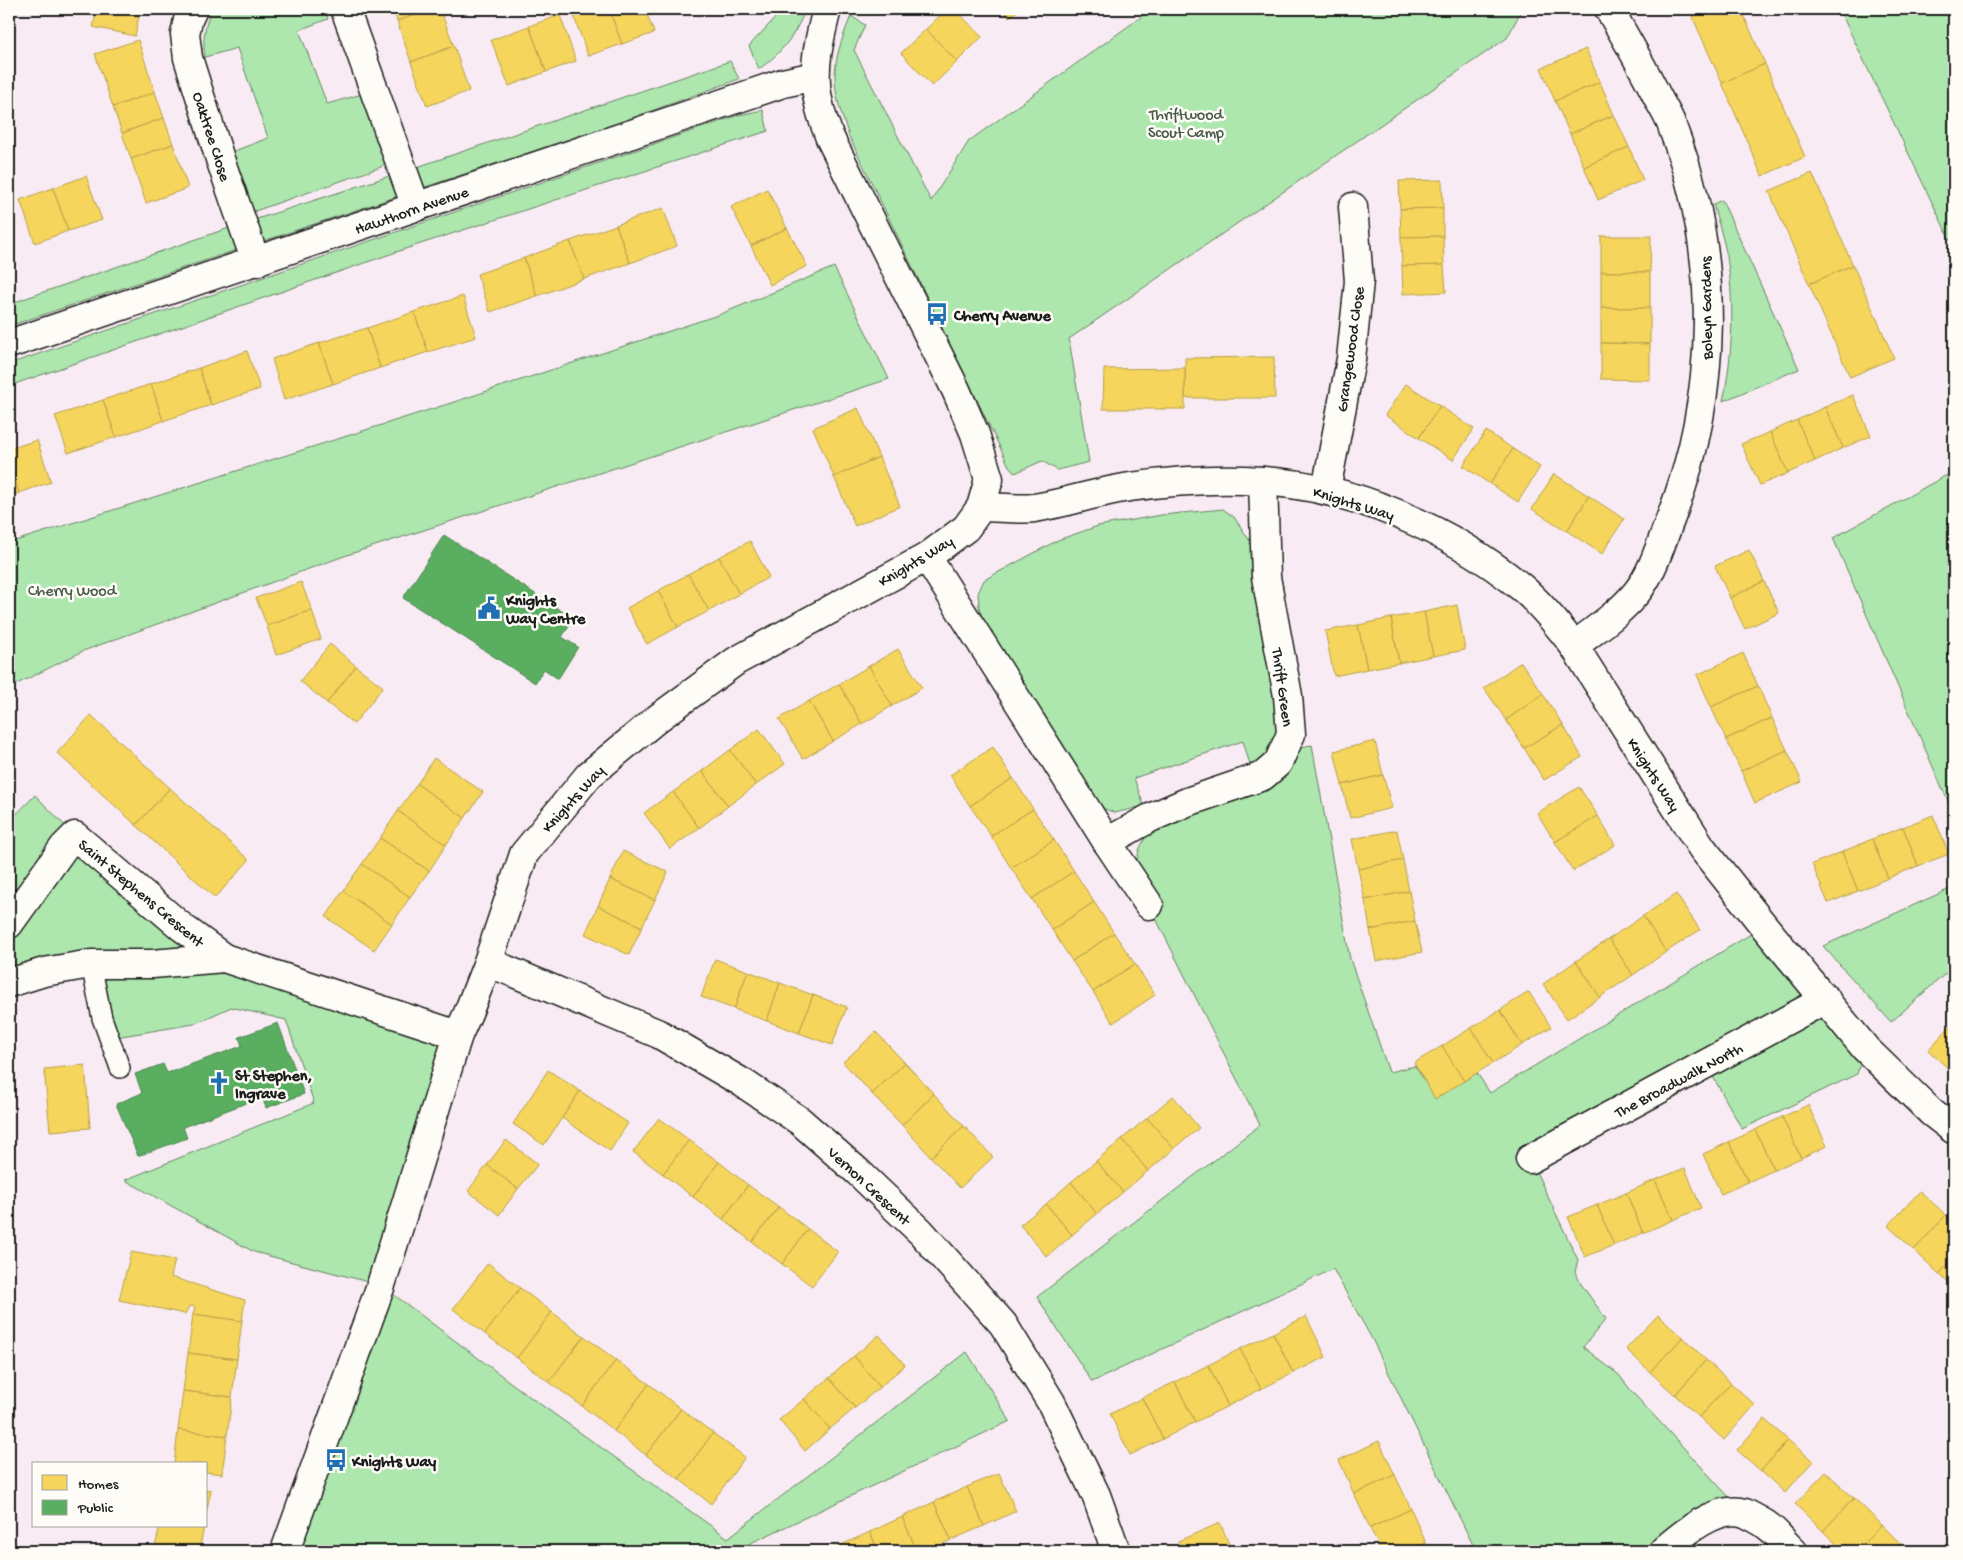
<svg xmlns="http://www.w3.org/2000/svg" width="1963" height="1560" font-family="'Gochi Hand',sans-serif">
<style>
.green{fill:#ade7ad;stroke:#648264}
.homes{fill:#f6d55c;stroke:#b59e49}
.public{fill:#5aae61;stroke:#47824c}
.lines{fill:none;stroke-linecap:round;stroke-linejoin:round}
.lane-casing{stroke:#1c1c1c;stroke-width:22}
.street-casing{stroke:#1c1c1c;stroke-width:31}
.lane{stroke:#fdfcf7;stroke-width:19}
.street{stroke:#fdfcf7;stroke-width:28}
.labels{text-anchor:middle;stroke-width:5;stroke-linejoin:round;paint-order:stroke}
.park-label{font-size:16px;fill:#485948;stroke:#fdfcf7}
.street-label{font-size:16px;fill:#1c1c1c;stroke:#fdfcf7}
.poi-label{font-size:16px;font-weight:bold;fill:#1c1c1c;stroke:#fdfcf7;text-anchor:start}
</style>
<rect width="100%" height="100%" fill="#f9ebf3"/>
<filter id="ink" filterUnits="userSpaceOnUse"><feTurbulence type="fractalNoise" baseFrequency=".02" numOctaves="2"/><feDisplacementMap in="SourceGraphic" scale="10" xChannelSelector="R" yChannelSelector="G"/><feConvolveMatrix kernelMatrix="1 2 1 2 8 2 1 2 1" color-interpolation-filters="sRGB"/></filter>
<g filter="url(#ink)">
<g class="green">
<path d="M211,9H325L328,19L299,30L327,104L362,94L388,160L381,167L255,211L245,206L229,153L268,138L237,48L205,57C202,39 205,26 211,9Z"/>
<path d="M780,9H806C794,36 784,51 759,69L749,46L778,15Z"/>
<path d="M1152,9H1522L1507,38L1069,339L1089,462L1057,470L1042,461L1015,473L1009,466L849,136C830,84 830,67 851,16L865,25L854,50L931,201L969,141Z"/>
<path d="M1839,9H1954V248Z"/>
<path d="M730,61L739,79L632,118L9,326V304L220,231L411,169Z"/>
<path d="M763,110L768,131L405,249L9,386V364L739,115Z"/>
<path d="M1722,200L1799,369L1723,401C1733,355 1735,299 1726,252C1723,236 1717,220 1713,204Z"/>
<path d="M834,267L889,379L347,555L83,651L9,688V543L451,403L721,314Z"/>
<path d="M1954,471V815L1833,538Z"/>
<path d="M1223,509L1234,517L1250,541L1281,722L1271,754L1251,768L1243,741L1134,778L1144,806L1115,813L1100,807L984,627L979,607L978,593L984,580L1058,540L1098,526L1162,515Z"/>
<path d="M1312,745L1350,959L1389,1072L1415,1066L1435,1098L1477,1073L1490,1093L1764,926L1865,1048L1857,1074L1742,1129L1706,1064L1530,1159L1578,1260L1575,1272L1581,1284L1606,1319L1583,1347L1619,1375L1633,1393L1743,1512L1665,1551H1476L1372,1339L1333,1269L1092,1382L1037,1297L1260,1125L1149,905L1136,867L1139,850L1146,836L1163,823L1192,811L1247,797L1273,785L1300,747Z"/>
<path d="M35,795L75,836L224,958L458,1035L381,1285L526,1394L728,1538L967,1352L1010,1421L734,1551H285L380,1285L254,1252L125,1180L314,1103L286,1020L231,1007L194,1024L110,1038L91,964L9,983V822Z"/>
<path d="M1954,887V966L1891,1022L1823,946Z"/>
<path d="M1730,1546L1747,1551H1710Z"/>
</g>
<g class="homes">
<path d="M9,9H13L9,31Z"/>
<path d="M97,9H108L139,15L135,36L93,27Z"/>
<path d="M108,9H141L139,15Z"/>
<path d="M393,9H433L397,21Z"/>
<path d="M433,9H440L454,46L411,62L397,21Z"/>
<path d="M579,9H609L622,44L588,56L572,11Z"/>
<path d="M609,9H645L654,33L622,44Z"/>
<path d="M947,9H955L982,37L957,62L926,29Z"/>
<path d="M1002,9H1020L1009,17Z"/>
<path d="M1689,9H1741L1765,64L1722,83Z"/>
<path d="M560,15L576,61L546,72L529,26Z"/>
<path d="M529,26L546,72L509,86L491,40Z"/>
<path d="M926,29L957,62L932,86L901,53Z"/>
<path d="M138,40L155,92L113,107L95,54Z"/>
<path d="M454,46L469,91L427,106L411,62Z"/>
<path d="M1586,49L1600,82L1555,101L1541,68Z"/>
<path d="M1765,64L1805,157L1762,176L1722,83Z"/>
<path d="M1600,82L1614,115L1570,134L1555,101Z"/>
<path d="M155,92L164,118L122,133L113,107Z"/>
<path d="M1614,115L1629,147L1584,167L1570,134Z"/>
<path d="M164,118L173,144L131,159L122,133Z"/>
<path d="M173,144L188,188L146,203L131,159Z"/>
<path d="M1629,147L1643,180L1598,200L1584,167Z"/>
<path d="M1812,173L1853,265L1809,284L1769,191Z"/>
<path d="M86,176L102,220L68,231L53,188Z"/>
<path d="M1442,180L1443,208L1400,209L1399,181Z"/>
<path d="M53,188L68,231L35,243L20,200Z"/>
<path d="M767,189L787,228L751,246L731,207Z"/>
<path d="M663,208L677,246L630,263L616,225Z"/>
<path d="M1443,208V236L1401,237L1400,209Z"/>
<path d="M616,225L630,263L584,279L570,241Z"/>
<path d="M787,228L807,266L770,285L751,246Z"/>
<path d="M1443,236L1444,265L1402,266L1401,237Z"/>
<path d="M1601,236H1651L1650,272H1601Z"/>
<path d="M570,241L584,279L537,296L524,258Z"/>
<path d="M524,258L537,296L490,312L477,274Z"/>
<path d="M1444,265L1446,292L1403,294L1402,266Z"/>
<path d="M1853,265L1894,358L1850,377L1809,284Z"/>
<rect x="1601" y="272" width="49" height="36"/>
<path d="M463,296L476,337L428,352L414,312Z"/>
<path d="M1601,308H1650V344L1601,343Z"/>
<path d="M414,312L428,352L380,368L367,328Z"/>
<path d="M367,328L380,368L333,384L319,343Z"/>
<path d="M319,343L333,384L284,400L272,359Z"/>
<path d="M1601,343L1650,344V380L1601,379Z"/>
<path d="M247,351L260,389L211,405L199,368Z"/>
<path d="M1274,357L1275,398H1185V358Z"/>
<path d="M199,368L211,405L163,421L151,384Z"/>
<path d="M1185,368V409H1103L1104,369Z"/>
<path d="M151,384L163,421L116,437L103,400Z"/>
<path d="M1406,384L1440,406L1419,438L1385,415Z"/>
<path d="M1853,395L1871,436L1843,448L1825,407Z"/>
<path d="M103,400L116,437L68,453L55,416Z"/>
<path d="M1440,406L1474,429L1453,460L1419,438Z"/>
<path d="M1825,407L1843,448L1815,461L1797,420Z"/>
<path d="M858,408L879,457L834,477L813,428Z"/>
<path d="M1797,420L1815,461L1788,473L1770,432Z"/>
<path d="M1486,431L1513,449L1490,484L1463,466Z"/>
<path d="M1770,432L1788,473L1760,485L1741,444Z"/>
<path d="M37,440L51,482L19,493L9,463V449Z"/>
<path d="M1513,449L1540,467L1518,502L1490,484Z"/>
<path d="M879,457L900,506L855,526L834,477Z"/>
<path d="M9,463L19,493L9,497Z"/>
<path d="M1554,474L1589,496L1567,531L1532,509Z"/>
<path d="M1589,496L1624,519L1602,554L1567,531Z"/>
<path d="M750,541L769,577L739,594L719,557Z"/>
<path d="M1749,550L1764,581L1730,598L1715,566Z"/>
<path d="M719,557L739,594L709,611L688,574Z"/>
<path d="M688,574L709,611L678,627L658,591Z"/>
<path d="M1764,581L1779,613L1745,629L1730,598Z"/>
<path d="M301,582L312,610L267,626L256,598Z"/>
<path d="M658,591L678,627L647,644L627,608Z"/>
<path d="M1457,605L1465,650L1433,656L1424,612Z"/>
<path d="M312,610L321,639L276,655L267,626Z"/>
<path d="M1424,612L1433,656L1399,663L1391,618Z"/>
<path d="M1391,618L1399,663L1367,669L1358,625Z"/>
<path d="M1358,625L1367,669L1334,676L1325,631Z"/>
<path d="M330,644L356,666L327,703L300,681Z"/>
<path d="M898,649L922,688L892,706L869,666Z"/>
<path d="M1743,653L1758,686L1711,707L1697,675Z"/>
<path d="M1521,662L1543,694L1506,720L1484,688Z"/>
<path d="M356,666L383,687L354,724L327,703Z"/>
<path d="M869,666L892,706L862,724L839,684Z"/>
<path d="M839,684L862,724L833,741L809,701Z"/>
<path d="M1758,686L1772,718L1726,739L1711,707Z"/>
<path d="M1543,694L1563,725L1524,748L1506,720Z"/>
<path d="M809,701L833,741L803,759L779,719Z"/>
<path d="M91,715L170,788L136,825L57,753Z"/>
<path d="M1772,718L1787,750L1741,771L1726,739Z"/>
<path d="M1563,725L1582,757L1544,780L1524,748Z"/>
<path d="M759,729L785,764L756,785L730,750Z"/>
<path d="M1375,741L1383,775L1342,785L1334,751Z"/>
<path d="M993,747L1013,778L970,806L950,775Z"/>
<path d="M730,750L756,785L728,806L702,771Z"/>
<path d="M1787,750L1802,782L1755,803L1741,771Z"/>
<path d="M434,758L483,792L465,818L417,784Z"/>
<path d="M702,771L728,806L699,828L673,792Z"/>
<path d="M1383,775L1392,808L1350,818L1342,785Z"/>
<path d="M1013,778L1033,809L991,836L970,806Z"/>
<path d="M417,784L465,818L446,845L398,811Z"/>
<path d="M1579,787L1598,816L1555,842L1537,813Z"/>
<path d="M170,788L249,860L215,898L136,825Z"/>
<path d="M673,792L699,828L670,849L644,813Z"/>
<path d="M1033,809L1054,840L1011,868L991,836Z"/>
<path d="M398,811L446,845L429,871L380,838Z"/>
<path d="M1933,815L1949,854L1918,866L1903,827Z"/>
<path d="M1598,816L1615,845L1573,871L1555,842Z"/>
<path d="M1903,827L1918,866L1888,878L1872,839Z"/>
<path d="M1397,830L1403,860L1358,869L1352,839Z"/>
<path d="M380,838L429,871L410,897L362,864Z"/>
<path d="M1872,839L1888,878L1858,891L1842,852Z"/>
<path d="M1054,840L1074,871L1032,899L1011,868Z"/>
<path d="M623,851L668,872L655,900L610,879Z"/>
<path d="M1842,852L1858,891L1828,903L1812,864Z"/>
<path d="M1403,860L1409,891L1365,900L1358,869Z"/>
<path d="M362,864L410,897L392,924L343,891Z"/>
<path d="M1074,871L1094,902L1052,930L1032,899Z"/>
<path d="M610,879L655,900L642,927L598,906Z"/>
<path d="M343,891L392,924L374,950L326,917Z"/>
<path d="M1409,891L1415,921L1370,930L1365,900Z"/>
<path d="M1676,894L1700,930L1666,952L1643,916Z"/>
<path d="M1094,902L1114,933L1072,961L1052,930Z"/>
<path d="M598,906L642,927L629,955L585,934Z"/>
<path d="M1643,916L1666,952L1633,975L1609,939Z"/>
<path d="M1415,921L1422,952L1376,961L1370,930Z"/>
<path d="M1114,933L1135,964L1093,992L1072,961Z"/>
<path d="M1609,939L1633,975L1600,997L1576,961Z"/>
<path d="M715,959L748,971L734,1009L701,997Z"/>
<path d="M1576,961L1600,997L1567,1019L1543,984Z"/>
<path d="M1135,964L1155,995L1113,1023L1093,992Z"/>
<path d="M748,971L780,983L767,1021L734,1009Z"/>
<path d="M780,983L813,995L799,1033L767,1021Z"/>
<path d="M1529,992L1551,1027L1522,1045L1500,1010Z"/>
<path d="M813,995L847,1007L832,1045L799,1033Z"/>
<path d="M1500,1010L1522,1045L1493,1063L1471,1028Z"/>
<path d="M1954,1022V1074L1928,1050Z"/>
<path d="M1471,1028L1493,1063L1464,1081L1442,1046Z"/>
<path d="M876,1032L905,1063L872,1094L843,1062Z"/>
<path d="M1442,1046L1464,1081L1435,1099L1414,1063Z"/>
<path d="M905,1063L934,1094L902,1125L872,1094Z"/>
<path d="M85,1065L90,1128L50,1131L44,1069Z"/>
<path d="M548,1070L580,1091L544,1145L513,1124Z"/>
<path d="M580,1091L628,1123L610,1151L562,1118Z"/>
<path d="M934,1094L964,1126L931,1157L902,1125Z"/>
<path d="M1173,1096L1199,1128L1174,1149L1147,1118Z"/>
<path d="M1808,1105L1827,1146L1801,1158L1782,1117Z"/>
<path d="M1782,1117L1801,1158L1774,1170L1755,1130Z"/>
<path d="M659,1118L689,1140L663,1174L633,1152Z"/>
<path d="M1147,1118L1174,1149L1148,1171L1122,1139Z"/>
<path d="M964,1126L993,1157L960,1188L931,1157Z"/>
<path d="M1755,1130L1774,1170L1748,1182L1729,1142Z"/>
<path d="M1122,1139L1148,1171L1123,1192L1096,1161Z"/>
<path d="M506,1140L538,1164L518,1189L487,1165Z"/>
<path d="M689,1140L719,1162L693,1197L663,1174Z"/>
<path d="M1729,1142L1748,1182L1721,1194L1703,1154Z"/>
<path d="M1096,1161L1123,1192L1097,1214L1071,1182Z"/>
<path d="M719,1162L748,1185L723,1219L693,1197Z"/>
<path d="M487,1165L518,1189L499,1215L468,1191Z"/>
<path d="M1685,1168L1701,1208L1673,1220L1655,1180Z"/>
<path d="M1655,1180L1673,1220L1643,1233L1626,1193Z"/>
<path d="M1071,1182L1097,1214L1072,1235L1046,1204Z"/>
<path d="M748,1185L779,1207L752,1242L723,1219Z"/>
<path d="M1920,1191L1946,1215L1914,1250L1888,1226Z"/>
<path d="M1626,1193L1643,1233L1614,1245L1597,1205Z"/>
<path d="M1046,1204L1072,1235L1047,1257L1020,1225Z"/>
<path d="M1597,1205L1614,1245L1585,1257L1568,1217Z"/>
<path d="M779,1207L808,1229L782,1264L752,1242Z"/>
<path d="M1946,1215L1954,1223V1258L1939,1274L1914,1250Z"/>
<path d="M808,1229L838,1252L812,1286L782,1264Z"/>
<path d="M131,1252L175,1260L171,1277L245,1300L242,1321L193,1314L195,1307L189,1306L185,1314L119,1300Z"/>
<path d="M1954,1258V1288L1939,1274Z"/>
<path d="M488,1263L520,1288L485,1334L453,1309Z"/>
<path d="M520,1288L552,1312L517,1358L485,1334Z"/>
<path d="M552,1312L584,1336L549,1382L517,1358Z"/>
<path d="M193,1314L242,1321L237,1359L188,1353Z"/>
<path d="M1658,1315L1683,1337L1650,1372L1626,1349Z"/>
<path d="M1306,1316L1326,1357L1293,1373L1273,1333Z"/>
<path d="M1273,1333L1293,1373L1261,1389L1240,1349Z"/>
<path d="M879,1335L905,1365L880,1387L854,1356Z"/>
<path d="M584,1336L616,1360L582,1406L549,1382Z"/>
<path d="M1683,1337L1706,1360L1675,1395L1650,1372Z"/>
<path d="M1240,1349L1261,1389L1228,1406L1208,1365Z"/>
<path d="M188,1353L237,1359L232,1397L183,1391Z"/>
<path d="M854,1356L880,1387L855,1408L829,1378Z"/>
<path d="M616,1360L649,1384L614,1431L582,1406Z"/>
<path d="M1706,1360L1731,1383L1699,1417L1675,1395Z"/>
<path d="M1208,1365L1228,1406L1195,1422L1175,1382Z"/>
<path d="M829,1378L855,1408L830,1429L804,1399Z"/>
<path d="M1175,1382L1195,1422L1163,1439L1142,1398Z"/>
<path d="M1731,1383L1755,1405L1724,1440L1699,1417Z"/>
<path d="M649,1384L681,1409L646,1455L614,1431Z"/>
<path d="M183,1391L232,1397L227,1436L178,1430Z"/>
<path d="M1142,1398L1163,1439L1130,1455L1110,1414Z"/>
<path d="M804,1399L830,1429L805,1451L779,1420Z"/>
<path d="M681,1409L713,1433L679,1479L646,1455Z"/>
<path d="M1764,1419L1788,1440L1761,1471L1737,1450Z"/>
<path d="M178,1430L227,1436L222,1474L206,1472V1464H174Z"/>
<path d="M713,1433L745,1457L711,1504L679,1479Z"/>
<path d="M1788,1440L1813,1461L1785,1493L1761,1471Z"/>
<path d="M1379,1441L1395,1475L1354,1494L1339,1460Z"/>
<path d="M1826,1472L1854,1498L1823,1531L1795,1504Z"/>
<path d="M999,1473L1016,1511L984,1526L967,1487Z"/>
<path d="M1395,1475L1411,1509L1370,1528L1354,1494Z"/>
<path d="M967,1487L984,1526L951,1540L934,1502Z"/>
<path d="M206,1489L211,1490L206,1514Z"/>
<path d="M1854,1498L1882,1525L1856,1551H1843L1823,1531Z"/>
<path d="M934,1502L951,1540L928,1551H917L902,1517Z"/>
<path d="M1411,1509L1426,1543L1409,1551H1381L1370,1528Z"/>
<path d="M902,1517L917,1551H878L870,1532Z"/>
<path d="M1220,1523L1232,1551H1182L1178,1541Z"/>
<path d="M1882,1525L1908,1551H1856Z"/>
<path d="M160,1526L204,1527L199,1551H154Z"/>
<path d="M870,1532L878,1551H839L837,1547Z"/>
<path d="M1426,1543L1430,1551H1409Z"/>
<path d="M837,1547L839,1551H827Z"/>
</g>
<g class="public">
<path d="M444,535L574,619L562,637L578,647L558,679L544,669L535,683L403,598Z"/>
<path d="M278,1023L304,1094L266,1108L262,1097L183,1127L187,1138L138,1156L116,1104L142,1093L135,1074L163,1064L167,1073L242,1046L239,1037Z"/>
</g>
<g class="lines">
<defs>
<path id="lane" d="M91,964L102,1018L120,1068"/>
<g id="street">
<path d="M193,9L188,20L185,34L188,58L220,159L256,262"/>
<path d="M345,9L416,207"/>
<path d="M9,344L783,83L815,76"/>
<path d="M1326,490L1351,359L1359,281L1353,207"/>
<path d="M981,507C998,507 1017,510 1034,508C1066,503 1097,492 1130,487C1173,481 1218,478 1262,481C1352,486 1451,530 1521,587C1541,604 1558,625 1574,646L1702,848L1764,926L1865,1048L1932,1113L1954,1130"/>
<path d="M927,557L1107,842L1149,905"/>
<path d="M1574,646C1596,629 1620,613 1637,592C1653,572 1661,543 1670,520C1719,394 1721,255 1673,129C1670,118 1663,108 1658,98C1643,68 1626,38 1609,9"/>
<path d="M1107,842L1150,818L1187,802L1263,776L1278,763L1291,734L1288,696L1266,577L1263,481"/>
<path d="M9,924L64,847L75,836L183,928L224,958"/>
<path d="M488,962L659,1034L743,1083L800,1121L858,1172L921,1232L1003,1324L1051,1402L1096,1495L1116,1551"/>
<path d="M9,983L44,972L91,964H152L224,958L458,1035"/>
<path d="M1530,1159L1826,999"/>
<path d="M285,1551L381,1285L458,1035L468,1013L488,962L524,854L589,775L658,718L736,661L927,557L966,528L981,507L989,479L975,434L956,390L830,138C826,127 821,116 819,104C811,72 819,40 827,9"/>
<path d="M1663,1551C1681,1535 1718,1504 1745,1513C1751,1516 1759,1520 1765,1524C1776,1531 1784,1543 1793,1551"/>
</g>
</defs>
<use href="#lane" class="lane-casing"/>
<use href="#street" class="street-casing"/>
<use href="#lane" class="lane"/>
<use href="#street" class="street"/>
</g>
</g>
<defs>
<symbol id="bus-bare" viewBox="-9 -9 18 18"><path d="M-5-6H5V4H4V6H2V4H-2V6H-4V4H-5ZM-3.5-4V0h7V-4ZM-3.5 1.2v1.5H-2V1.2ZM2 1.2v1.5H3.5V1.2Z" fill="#1f6fb2" stroke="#fdfcf7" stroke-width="2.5" paint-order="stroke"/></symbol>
<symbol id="civic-bare" viewBox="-9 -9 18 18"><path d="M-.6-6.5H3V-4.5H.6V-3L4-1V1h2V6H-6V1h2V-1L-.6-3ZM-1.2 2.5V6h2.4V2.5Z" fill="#1f6fb2" stroke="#fdfcf7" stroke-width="2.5" paint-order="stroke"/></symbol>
<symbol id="church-bare" viewBox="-9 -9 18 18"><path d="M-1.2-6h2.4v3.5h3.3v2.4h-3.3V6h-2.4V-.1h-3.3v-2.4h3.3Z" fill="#1f6fb2" stroke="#fdfcf7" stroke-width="2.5" paint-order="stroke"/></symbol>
</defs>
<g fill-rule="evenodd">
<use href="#bus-bare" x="921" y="298" width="32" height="32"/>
<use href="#civic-bare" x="473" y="592" width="32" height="32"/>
<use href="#church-bare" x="203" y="1067" width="32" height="32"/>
<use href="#bus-bare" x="320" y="1444" width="32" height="32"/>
</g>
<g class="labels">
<g class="park-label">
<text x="1186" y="119">Thriftwood<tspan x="1186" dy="18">Scout Camp</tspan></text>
<text x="72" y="595">Cherry Wood</text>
</g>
<g class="street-label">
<text transform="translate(213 136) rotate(72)" y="6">Oaktree Close</text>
<text transform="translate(411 209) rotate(-19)" y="6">Hawthorn Avenue</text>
<text transform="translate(1705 308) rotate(-91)" y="6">Boleyn Gardens</text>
<text transform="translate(1349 349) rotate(-82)" y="6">Grangewood Close</text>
<text transform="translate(1354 502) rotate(17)" y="6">Knights Way</text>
<text transform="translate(915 560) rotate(-31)" y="6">Knights Way</text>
<text transform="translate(1284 687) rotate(82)" y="6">Thrift Green</text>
<text transform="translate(1655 774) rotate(57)" y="6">Knights Way</text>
<text transform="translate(572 798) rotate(-48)" y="6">Knights Way</text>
<text transform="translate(142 892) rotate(40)" y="6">Saint Stephens Crescent</text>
<text transform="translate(1678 1079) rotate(-28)" y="6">The Broadwalk North</text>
<text transform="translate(870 1185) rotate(43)" y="6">Vernon Crescent</text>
</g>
<g class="poi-label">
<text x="954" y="320">Cherry Avenue</text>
<text x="506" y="605">Knights<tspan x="506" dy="18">Way Centre</tspan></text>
<text x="235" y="1080">St Stephen,<tspan x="235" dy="18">Ingrave</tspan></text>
<text x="352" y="1466">Knights Way</text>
</g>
</g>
<rect width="1963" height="1560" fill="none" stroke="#fdfcf7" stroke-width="30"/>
<rect x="15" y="15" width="1933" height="1530" fill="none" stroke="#1c1c1c" stroke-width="2" filter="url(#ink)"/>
<rect x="32" y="1462" width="175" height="65" fill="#fdfcf7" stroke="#a3a29f"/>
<rect x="42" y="1475" width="25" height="15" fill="#f6d55c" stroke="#a3a29f"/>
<text x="78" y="1488" font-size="15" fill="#1c1c1c">Homes</text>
<rect x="42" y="1500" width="25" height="15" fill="#5aae61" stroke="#a3a29f"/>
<text x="78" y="1512" font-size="15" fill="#1c1c1c">Public</text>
</svg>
